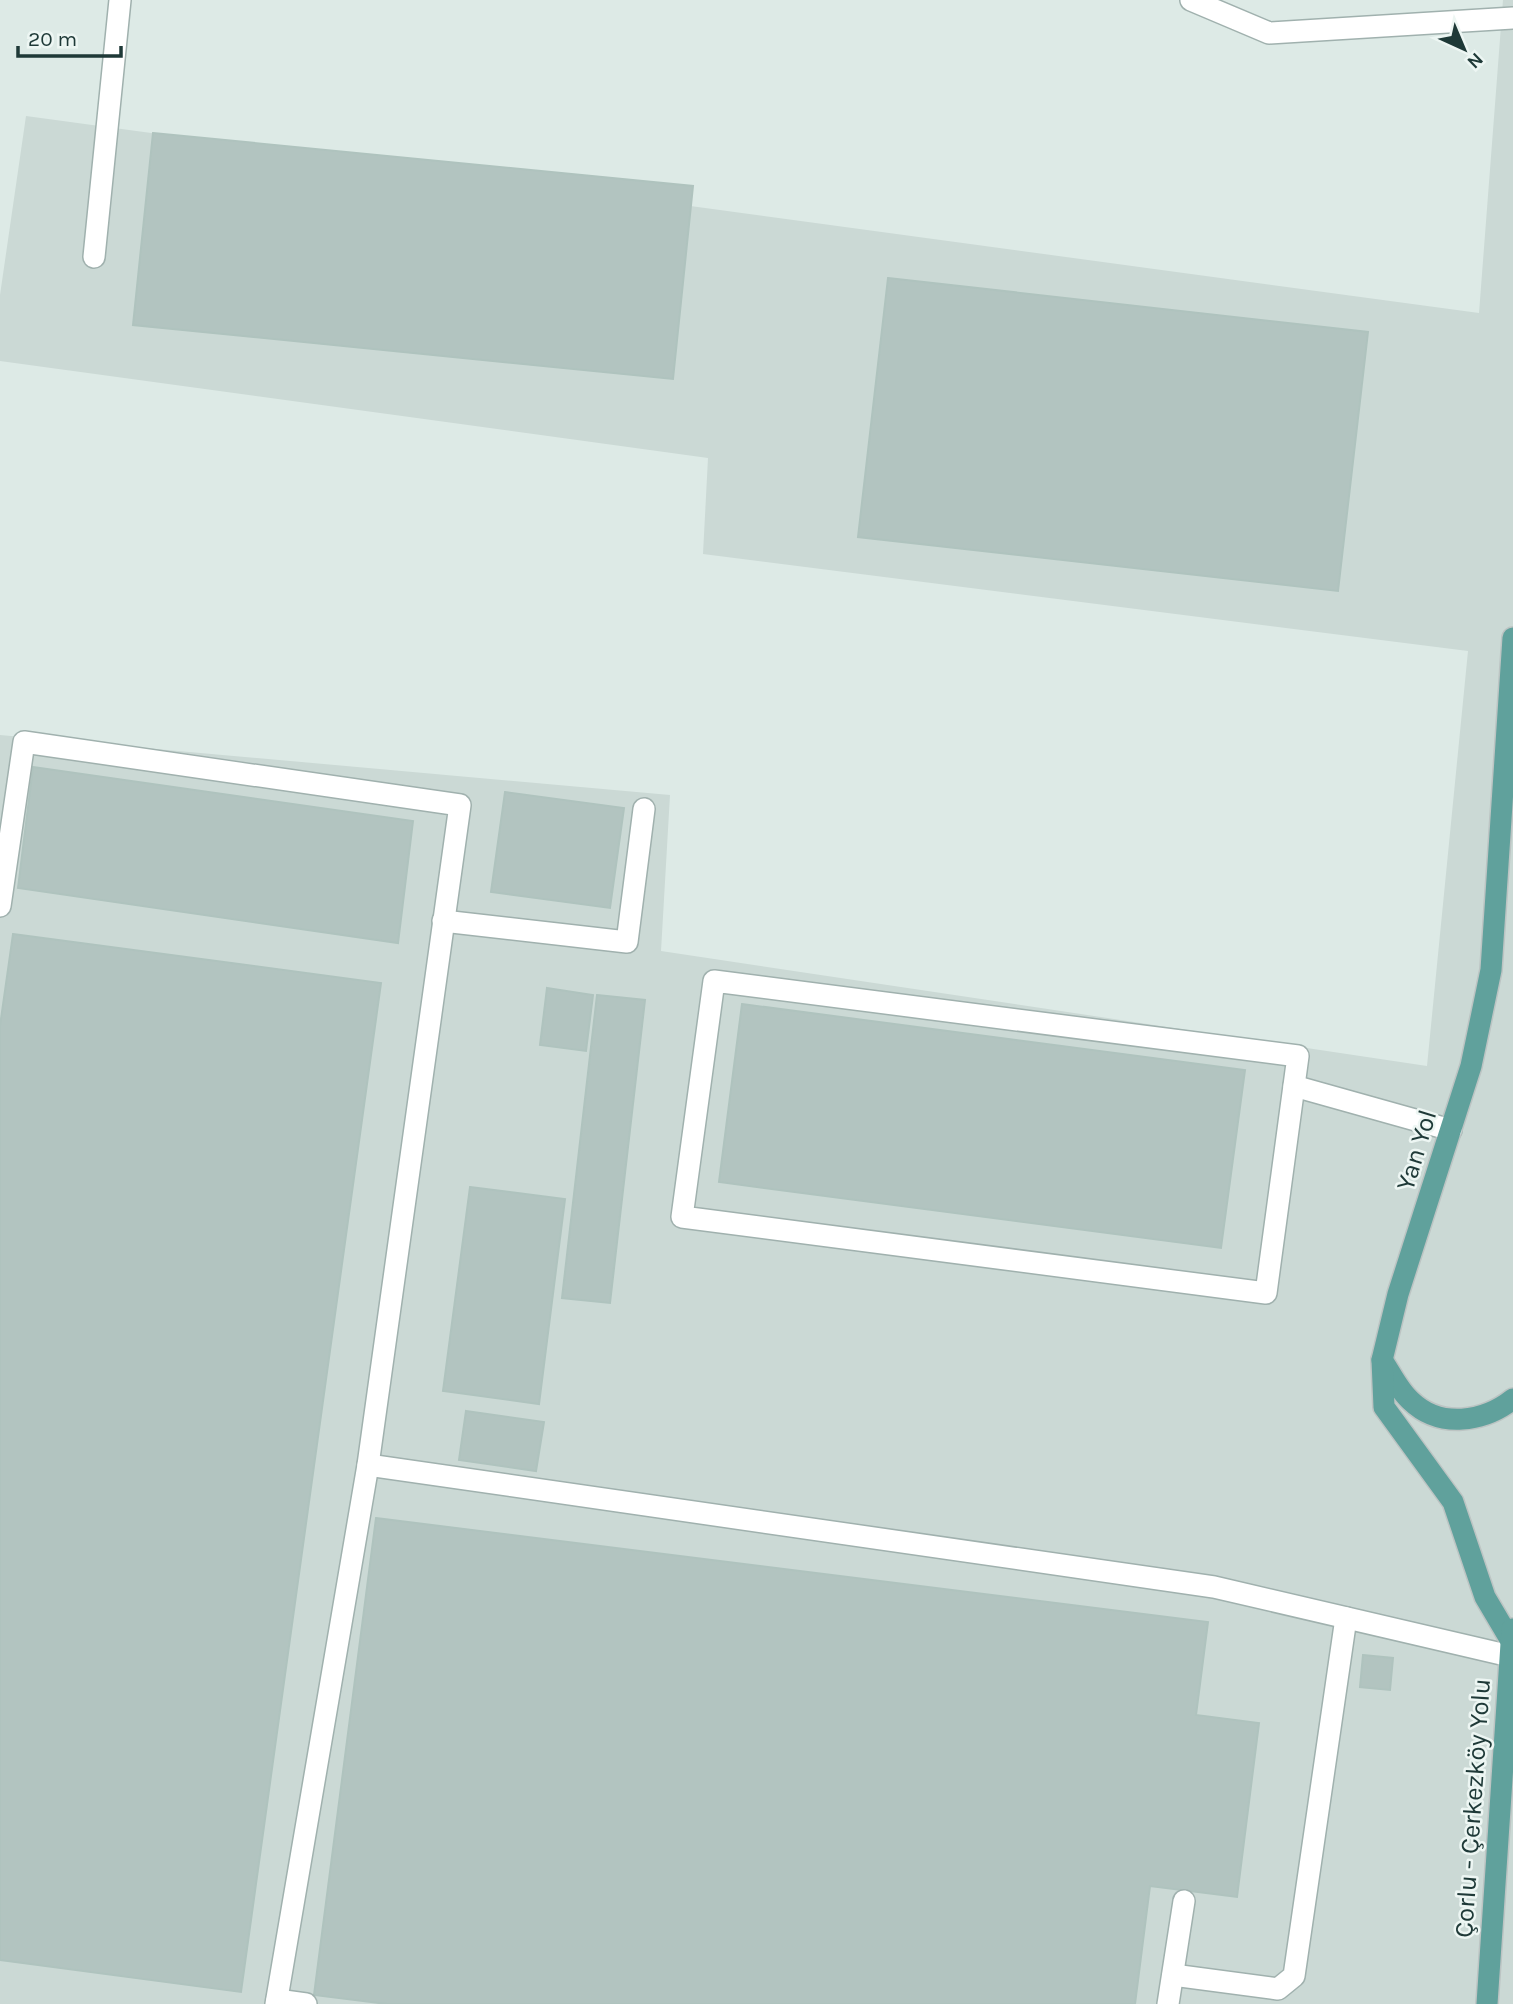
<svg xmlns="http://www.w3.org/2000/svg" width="1513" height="2004" font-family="Karla,sans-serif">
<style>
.built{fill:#cbd9d5}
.building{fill:#b2c4c0;stroke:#afc3be;stroke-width:2}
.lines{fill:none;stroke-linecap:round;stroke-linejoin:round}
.minor-casing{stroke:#a0b1ae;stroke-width:24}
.major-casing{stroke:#bcc4c3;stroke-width:24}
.minor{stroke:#fff;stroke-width:21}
.major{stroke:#60a19c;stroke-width:21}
.labels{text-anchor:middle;stroke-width:5;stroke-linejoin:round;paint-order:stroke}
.street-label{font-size:26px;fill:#1e3937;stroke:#edf6f3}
</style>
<rect width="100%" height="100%" fill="#ddeae6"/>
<path class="built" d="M1503,0H1513V2004H0V735L670,795L661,951L1427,1066L1468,651L703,554L708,458L0,361V295L26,116L1479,313Z"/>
<g class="building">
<path d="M153,133L693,186L673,379L133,325Z"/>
<path d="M888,278L1368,332L1338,591L858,537Z"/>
<path d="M33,767L413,821L398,943L18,888Z"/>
<path d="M505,792L624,808L610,908L491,892Z"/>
<path d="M13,934L381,983L241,1992L0,1960V1026Z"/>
<path d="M547,988L593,995L586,1051L540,1045Z"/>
<path d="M597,995L645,1000L610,1303L562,1298Z"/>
<path d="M742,1004L1245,1070L1221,1248L719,1182Z"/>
<path d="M470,1187L565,1199L539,1404L443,1391Z"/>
<path d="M466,1411L544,1422L536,1471L459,1460Z"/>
<path d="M376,1518L1208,1622L1196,1715L1259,1723L1237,1897L1150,1886L1135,2004H387L314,1995Z"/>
<path d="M1363,1655L1393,1658L1390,1690L1360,1687Z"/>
</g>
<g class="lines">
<defs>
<g id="minor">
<path d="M1191,0L1269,33L1513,18"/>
<path d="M94,257L120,0"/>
<path d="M0,906L24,742L460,805L368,1465L276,2004"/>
<path d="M443,921L627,942L644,809"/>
<path d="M714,981L1298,1056L1266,1293L682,1217Z"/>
<path d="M1294,1086L1451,1130"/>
<path d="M368,1465L1214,1587L1510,1656"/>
<path d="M1173,1975L1278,1989L1294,1976L1346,1618"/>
<path d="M277,2000L306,2004"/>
<path d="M1168,2004L1184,1901"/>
</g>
<g id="major">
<path d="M1382,1360C1391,1373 1399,1391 1411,1401C1440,1429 1484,1422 1513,1399"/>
<path d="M1511,1641L1485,1597L1453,1502L1384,1407L1382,1360L1398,1294L1471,1066L1491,970L1513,638"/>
<path d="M1487,2004L1512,1629"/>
</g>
</defs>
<use href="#minor" class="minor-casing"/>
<use href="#major" class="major-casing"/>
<use href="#minor" class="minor"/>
<use href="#major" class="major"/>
</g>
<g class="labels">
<g class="street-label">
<text transform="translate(1416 1150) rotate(-73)" y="9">Yan Yol</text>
<text transform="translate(1472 1808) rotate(-86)" y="9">Çorlu - Çerkezköy Yolu</text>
</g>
</g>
<g transform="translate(1464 49) rotate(136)" stroke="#edf6f3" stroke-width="5" paint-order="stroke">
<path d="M0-5L12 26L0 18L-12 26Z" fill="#1e3937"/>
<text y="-10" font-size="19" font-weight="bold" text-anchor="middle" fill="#1e3937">N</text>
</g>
<path d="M18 46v10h103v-10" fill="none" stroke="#1e3937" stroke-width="3.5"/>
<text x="28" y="46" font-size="21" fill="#1e3937" stroke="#edf6f3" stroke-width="5" paint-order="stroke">20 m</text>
</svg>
